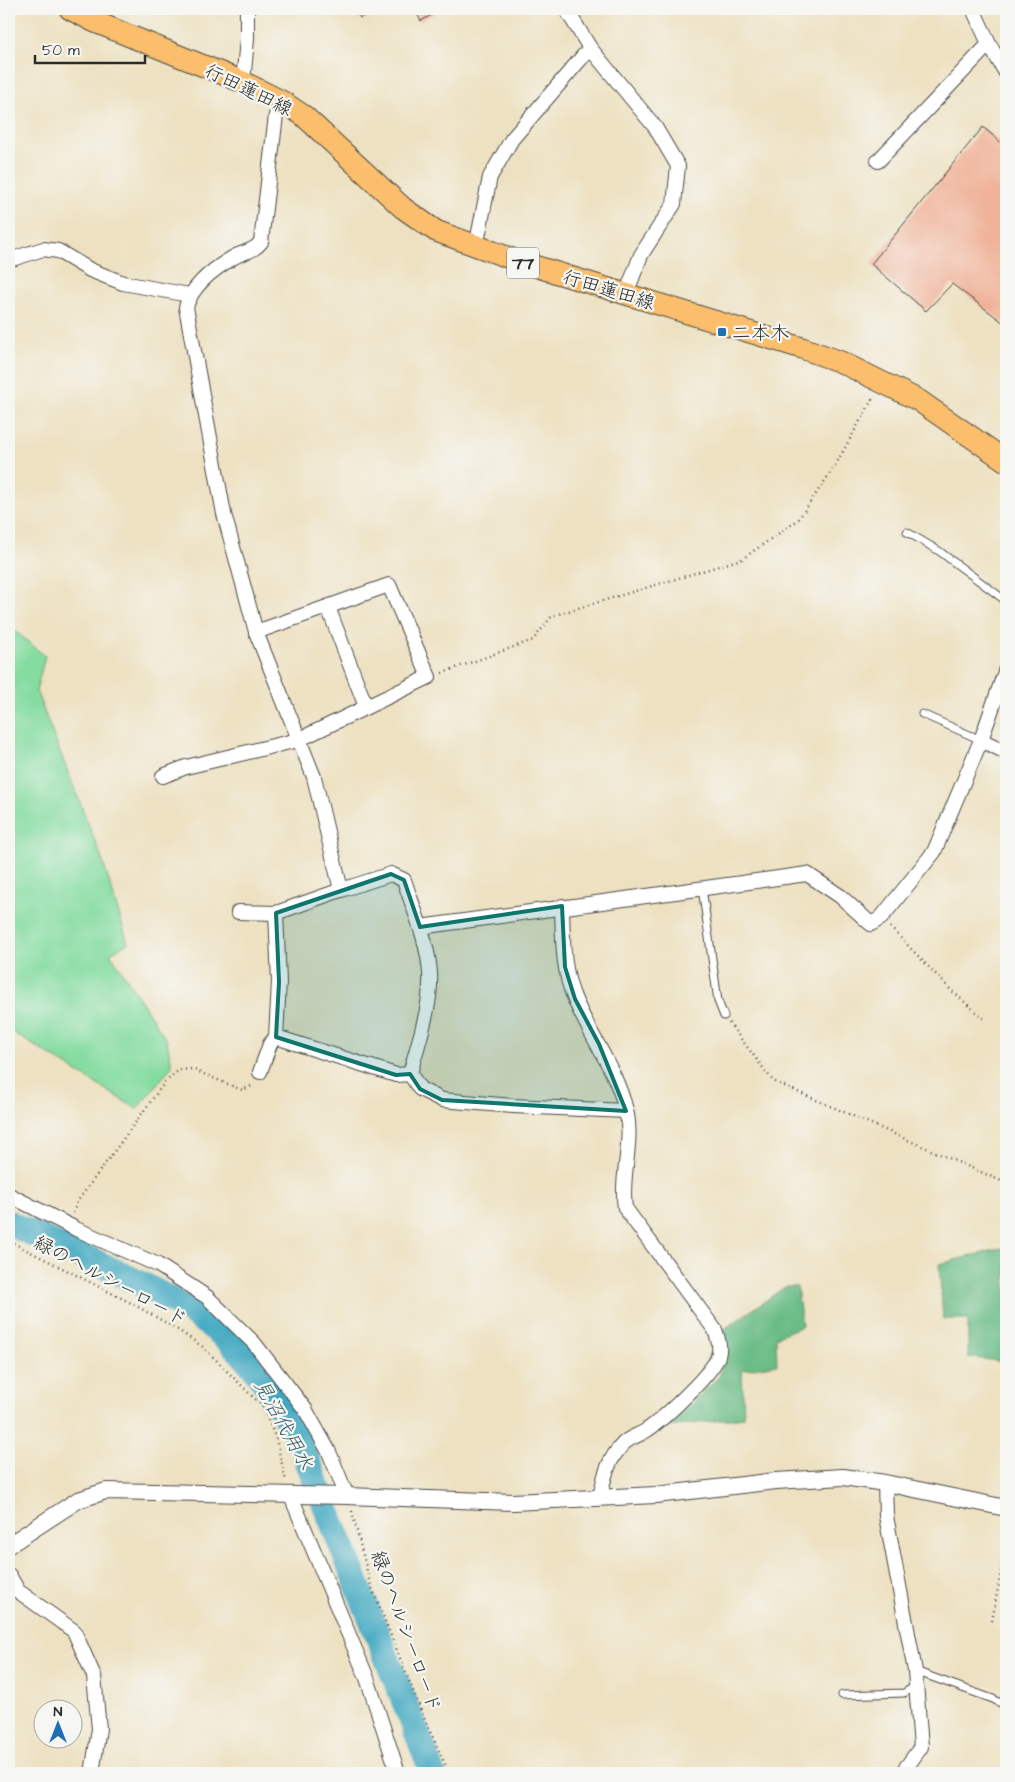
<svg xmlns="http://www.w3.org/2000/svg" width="1015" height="1782" font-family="'Architects Daughter','Klee One',sans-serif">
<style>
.green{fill:#84dca0;stroke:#588466}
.forest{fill:#6bbc86;stroke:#4b7458}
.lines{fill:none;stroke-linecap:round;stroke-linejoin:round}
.river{stroke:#41a8c1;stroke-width:26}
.building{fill:#f0b39a}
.service-casing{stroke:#484642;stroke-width:9}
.minor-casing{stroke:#484642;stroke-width:16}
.tertiary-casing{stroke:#484642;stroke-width:18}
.primary-casing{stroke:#484642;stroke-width:23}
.path{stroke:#484642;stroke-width:2.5;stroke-dasharray:1 4;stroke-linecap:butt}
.service{stroke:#fff;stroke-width:7}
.minor{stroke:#fff;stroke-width:14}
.tertiary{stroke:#fff;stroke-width:16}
.primary{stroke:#fabe6d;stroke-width:21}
.marked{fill:#0f766e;fill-opacity:0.2;stroke:#0f766e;stroke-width:4;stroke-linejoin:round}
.poi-dot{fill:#1f6fb2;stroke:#f6f6f2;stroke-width:2}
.labels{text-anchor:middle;stroke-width:4.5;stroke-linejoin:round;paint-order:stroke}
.shield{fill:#f6f6f2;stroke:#686867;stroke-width:1}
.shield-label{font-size:18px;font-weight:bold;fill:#2b2b2b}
.street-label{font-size:19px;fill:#2b2b2b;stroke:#f6f6f2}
.poi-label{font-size:19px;fill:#2b2b2b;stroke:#f6f6f2;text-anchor:start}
.water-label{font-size:20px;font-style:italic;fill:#345d67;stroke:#f6f6f2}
</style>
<rect width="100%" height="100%" fill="#f6f6f2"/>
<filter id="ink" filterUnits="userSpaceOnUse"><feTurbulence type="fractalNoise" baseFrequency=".02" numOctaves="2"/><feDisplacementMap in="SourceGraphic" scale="10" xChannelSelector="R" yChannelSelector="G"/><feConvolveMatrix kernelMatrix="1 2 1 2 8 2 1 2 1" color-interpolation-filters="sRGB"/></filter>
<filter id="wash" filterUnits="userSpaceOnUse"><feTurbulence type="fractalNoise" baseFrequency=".0096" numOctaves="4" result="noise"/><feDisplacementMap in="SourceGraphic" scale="20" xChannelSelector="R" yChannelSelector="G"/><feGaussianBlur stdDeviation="1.12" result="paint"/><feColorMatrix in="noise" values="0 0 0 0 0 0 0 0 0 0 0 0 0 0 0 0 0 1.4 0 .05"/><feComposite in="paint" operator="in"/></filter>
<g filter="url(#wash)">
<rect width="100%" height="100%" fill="#ede1c1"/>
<path class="green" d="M9,626L45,656L36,691L101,856L128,943L110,953L167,1041L172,1066L137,1109L9,1030Z"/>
<g class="forest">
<path d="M1006,1247V1362L968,1357V1319H943L939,1264Z"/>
<path d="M785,1287H797L802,1326L776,1337L777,1364L742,1370L744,1417L668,1427L720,1375L726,1348L723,1330Z"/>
</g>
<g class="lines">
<path class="river" d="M9,1223C79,1256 169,1289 227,1339C259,1367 282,1408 301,1445L433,1773"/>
</g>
<g id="blocks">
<g class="building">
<path d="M355,9H377L360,18Z"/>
<path d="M414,9H442L421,21Z"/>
<path d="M983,127L1006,147V320L1004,323L952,284L926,311L871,264Z"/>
</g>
</g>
</g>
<g filter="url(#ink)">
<use href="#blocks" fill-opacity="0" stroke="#484642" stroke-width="1"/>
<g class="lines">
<defs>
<g id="service">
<path d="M907,532L939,551L1006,601"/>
<path d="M922,714L981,740"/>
<path d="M702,888L718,1001L724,1016"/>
<path d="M915,1671L993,1699L1006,1706"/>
<path d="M842,1695L904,1693L916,1686"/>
</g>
<g id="minor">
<path d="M566,9L590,48L655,127L678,166L674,204L641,255L626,294"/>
<path d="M973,9L989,44L1006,73"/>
<path d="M243,82L247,39V9"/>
<path d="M283,102L276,115L261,242C253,252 245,251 234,257C215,268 192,285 186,307L224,514L256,632L314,777L341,890L391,874L404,880C414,910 428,942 430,973C432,1006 418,1042 410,1074"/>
<path d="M878,161L989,44"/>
<path d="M476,247L490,177L512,139L590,48"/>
<path d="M9,260L43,249L58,251L90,270L123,283L189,295"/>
<path d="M328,607L366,707"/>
<path d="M981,740L1006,752"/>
<path d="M163,776L186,767L298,740L429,677L389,585L256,632"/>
<path d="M341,890L276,913L279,982L276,1037L396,1075L410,1074L420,1089L442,1100L513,1106L626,1111"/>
<path d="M562,906C563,938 562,970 575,1000C591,1037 616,1070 626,1110C634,1143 620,1176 625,1208L715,1330C718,1339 721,1347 718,1356C714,1372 662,1420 647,1430C640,1435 630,1437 624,1443C608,1459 604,1476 600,1498"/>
<path d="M238,912L276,913"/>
<path d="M420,927L807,874L840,896L871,924L881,918L934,852L981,740L1006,669"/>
<path d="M260,1072L270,1044L276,1037"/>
<path d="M9,1195L76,1229L158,1265L207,1297L254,1343L305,1409L329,1452L347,1496"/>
<path d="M885,1483L886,1516L915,1671L921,1747L902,1773"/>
<path d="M290,1494L367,1678L398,1773"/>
<path d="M9,1575L18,1591L74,1631L94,1676L99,1729L92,1773"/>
</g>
<path id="tertiary" d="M9,1545L78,1500L106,1491L347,1496L513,1502L656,1495L776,1481L843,1477L885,1483L1006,1508"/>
<path id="primary" d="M70,9L93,21L243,82L283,102L304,116L403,208L436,231L518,261L802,348L841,362L918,400L1006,461"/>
</defs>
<use href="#service" class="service-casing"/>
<use href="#minor" class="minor-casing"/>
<use href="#tertiary" class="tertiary-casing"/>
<use href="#primary" class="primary-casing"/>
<g class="path">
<path d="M442,673L533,640L552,616L742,559L798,520L833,469L873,398"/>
<path d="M890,927L952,991L985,1020"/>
<path d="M729,1023L773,1081L1006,1183"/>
<path d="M73,1213L77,1202L165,1082L179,1070L192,1069L242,1090L254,1085"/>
<path d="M9,1241L135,1305L175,1328L203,1347L263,1407L276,1439L286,1481"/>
<path d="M352,1511L370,1583L423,1716L449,1773"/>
<path d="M992,1621L1006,1544"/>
</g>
<use href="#service" class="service"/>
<use href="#minor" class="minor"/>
<use href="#tertiary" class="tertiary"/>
<use href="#primary" class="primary"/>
</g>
</g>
<path class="marked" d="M391,874L404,880L420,927L562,906L565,967L575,999L599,1044L626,1111L442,1100L420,1089L410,1074L396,1075L276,1037L279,982L276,913Z"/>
<rect class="poi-dot" x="717" y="327" width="10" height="10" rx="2.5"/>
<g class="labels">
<rect class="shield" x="507" y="247.5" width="32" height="31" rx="4"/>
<g class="shield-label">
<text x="523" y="269">77</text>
</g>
<g class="street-label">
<text transform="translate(249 89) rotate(26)" y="7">行田蓮田線</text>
<text transform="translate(609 289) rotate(17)" y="7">行田蓮田線</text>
<text transform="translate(111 1280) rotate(28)" y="7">緑のヘルシーロード</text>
<text transform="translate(407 1631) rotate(70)" y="7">緑のヘルシーロード</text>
</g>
<g class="poi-label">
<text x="732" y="339">二本木</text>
</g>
<g class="water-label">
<text transform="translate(284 1424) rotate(61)" y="7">見沼代用水</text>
</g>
</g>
<rect width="1015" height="1782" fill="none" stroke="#f6f6f2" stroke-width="30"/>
<g transform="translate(58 1724)"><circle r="24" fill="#f6f6f2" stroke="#a5a5a2"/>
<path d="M0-4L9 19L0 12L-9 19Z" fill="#1f6fb2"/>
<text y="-8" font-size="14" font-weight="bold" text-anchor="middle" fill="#2b2b2b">N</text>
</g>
<path d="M35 55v8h110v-8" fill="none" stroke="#2b2b2b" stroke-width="2.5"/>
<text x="42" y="55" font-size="15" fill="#2b2b2b" stroke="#f6f6f2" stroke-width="4" paint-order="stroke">50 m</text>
</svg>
